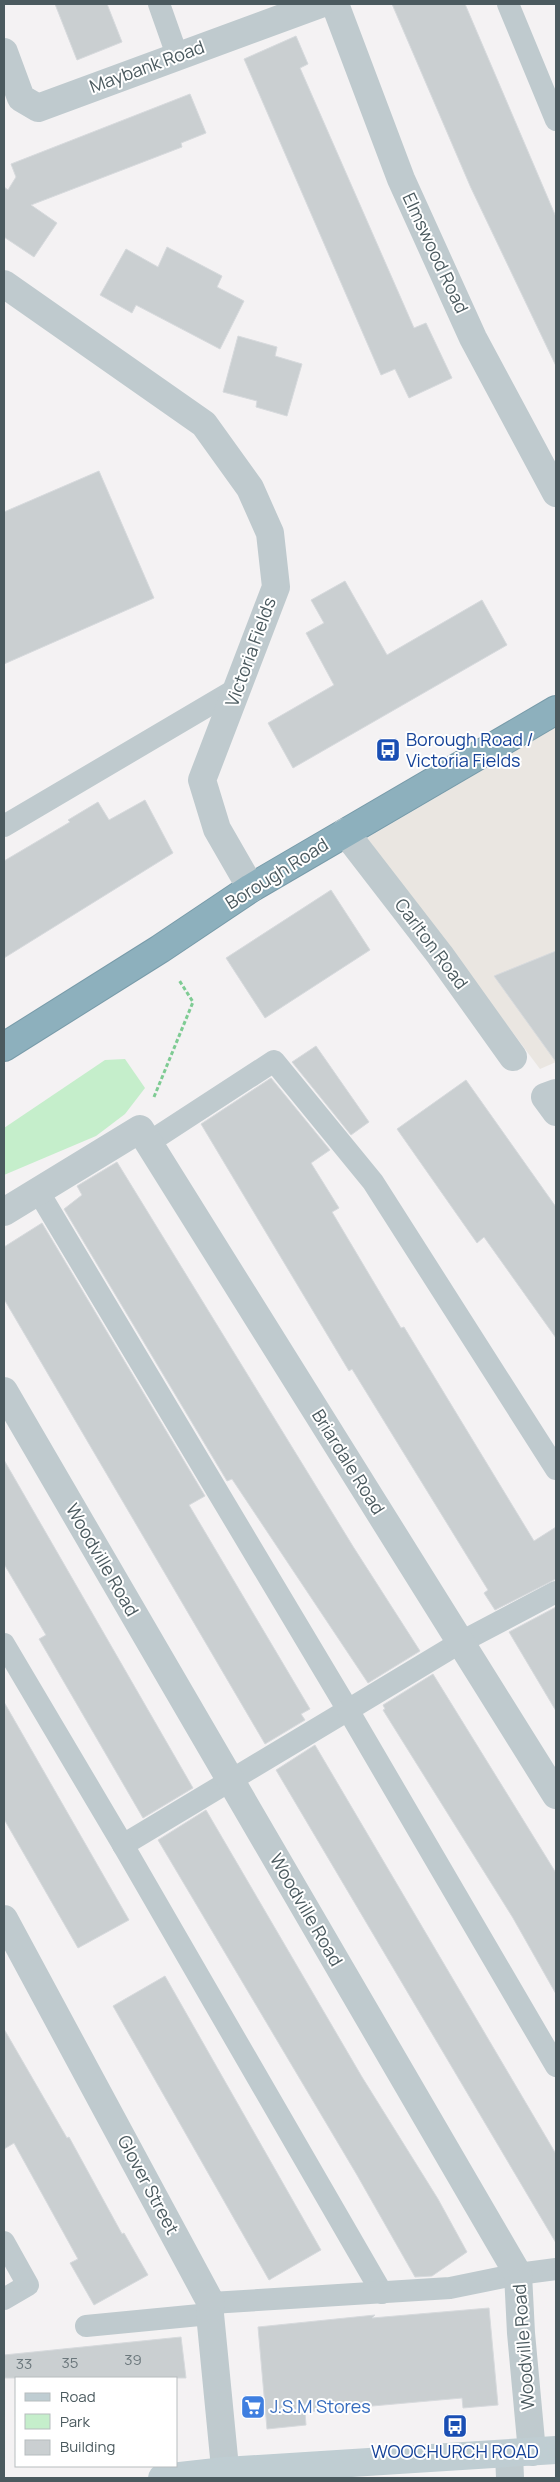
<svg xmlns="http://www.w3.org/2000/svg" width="560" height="2482" font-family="Manrope,sans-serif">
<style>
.commercial{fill:#eae6e1}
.green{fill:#c5eecb}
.building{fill:#cacfd1;stroke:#d7dadd}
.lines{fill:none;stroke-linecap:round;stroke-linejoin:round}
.highway-casing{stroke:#789ba9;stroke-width:30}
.path{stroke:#7ecb93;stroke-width:3;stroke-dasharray:4 2.5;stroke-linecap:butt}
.lane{stroke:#bfcace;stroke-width:22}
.street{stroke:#bfcace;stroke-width:28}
.secondary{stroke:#bfcdd2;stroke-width:28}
.highway{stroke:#8db0bd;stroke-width:28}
.labels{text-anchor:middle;stroke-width:4;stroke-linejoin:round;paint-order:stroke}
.number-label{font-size:15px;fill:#6b777c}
.street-label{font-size:18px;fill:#4b5a5f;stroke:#fff}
.transit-label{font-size:18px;fill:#164399;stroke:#fff;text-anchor:start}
.shop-label{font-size:18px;fill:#366cbe;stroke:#fff;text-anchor:start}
</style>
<rect width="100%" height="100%" fill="#f4f2f3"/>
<path class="commercial" d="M556,727V1062L540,1069L367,838Z"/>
<path class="green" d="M125,1059L145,1088L125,1114L96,1136L4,1175V1128L105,1060Z"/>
<g class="building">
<path d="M55,4H107L122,42L77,60Z"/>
<path d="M392,4H465L556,217V366L471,188Z"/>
<path d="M296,36L308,64L300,68L414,328L426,323L452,378L409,398L395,369L381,375L244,59Z"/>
<path d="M190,94L206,133L181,143L182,147L31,205L57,223L34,257L4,237V187L8,190L16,177L11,164Z"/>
<path d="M167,247L222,276L217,287L244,301L220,349L136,305L132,313L100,295L126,249L158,267Z"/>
<path d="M238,336L277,347L275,356L302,364L287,416L256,407L257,401L223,392Z"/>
<path d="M99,471L154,598L4,664V512Z"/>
<path d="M345,581L387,655L482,600L507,645L293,768L268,723L334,685L306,633L324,623L311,600Z"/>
<path d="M145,800L173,853L4,958V861L70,822L68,820L98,802L109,820Z"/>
<path d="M331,890L370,950L265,1018L226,958Z"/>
<path d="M556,951V1062L494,976Z"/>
<path d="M316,1046L369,1122L351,1135L292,1062Z"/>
<path d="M271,1078L330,1150L311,1163L339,1208L332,1212L401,1328L404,1327L534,1541L556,1527V1579L495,1610L484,1593L488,1590L352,1369L349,1371L201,1124Z"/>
<path d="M466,1080L556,1207V1338L484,1237L477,1243L397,1129Z"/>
<path d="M117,1162L354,1548L420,1651L368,1683L232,1479L227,1481L64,1209L82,1195L77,1186Z"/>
<path d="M42,1223L205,1496L189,1505L310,1709L301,1714L305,1720L265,1744L4,1299V1247Z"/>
<path d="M4,1460L193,1788L143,1818L39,1639L46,1635L4,1564Z"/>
<path d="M556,1607V1711L509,1632Z"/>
<path d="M433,1674L556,1873V1994L513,1918L383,1710L385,1709L383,1705Z"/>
<path d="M4,1702L129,1920L78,1948L4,1819Z"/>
<path d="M315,1745L556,2154V2243L276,1770Z"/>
<path d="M206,1810L362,2077L438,2199L467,2252L432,2276L415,2277L357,2175L158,1840Z"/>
<path d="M165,1976L321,2250L269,2280L113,2006Z"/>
<path d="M4,2029L67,2138L69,2137L122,2234L124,2233L148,2275L94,2305L70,2263L78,2259L14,2143L4,2149Z"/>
<path d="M489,2308L498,2405L463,2408L462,2398L305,2412L306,2425L267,2429L258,2327L375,2315L372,2318Z"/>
<path d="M181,2337L186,2378H4V2355Z"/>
</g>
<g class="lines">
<defs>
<path id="highway" d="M4,1047L160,949L251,888L556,710"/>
</defs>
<use href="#highway" class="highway-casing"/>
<path class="path" d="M154,1097L193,1002L179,980"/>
<g class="lane">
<path d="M159,4L177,55"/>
<path d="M508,4L556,120"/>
<path d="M4,826L238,688"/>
<path d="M148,1143L274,1061L373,1182L556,1469"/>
<path d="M38,1191L348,1710L123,1845"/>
<path d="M556,1592L461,1642L348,1710L556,2066"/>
<path d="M4,1644L123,1845L382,2293"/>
<path d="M4,2242L28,2285L4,2299"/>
<path d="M211,2303L450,2288L518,2274L556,2269"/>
<path d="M86,2326L210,2314"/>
</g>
<g class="street">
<path d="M335,4L401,179L473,338L556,493"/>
<path d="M4,52L21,98L38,108L320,4"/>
<path d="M4,284L204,424L250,488L270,533L276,587L202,780L217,829L251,888"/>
<path d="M345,832L440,955L513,1057"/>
<path d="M556,1093L545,1097L556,1112"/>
<path d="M4,1212L140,1129L556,1795"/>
<path d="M4,1391L518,2274L521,2333L532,2452"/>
<path d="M4,1919L211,2303L210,2314L226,2478"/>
<path d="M509,2454L510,2478"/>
</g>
<path class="secondary" d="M162,2478L225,2471L556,2450"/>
<use href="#highway" class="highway"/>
</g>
<defs>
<symbol id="bus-square" viewBox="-11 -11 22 22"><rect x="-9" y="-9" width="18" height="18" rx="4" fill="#1a4fb4" stroke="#fff"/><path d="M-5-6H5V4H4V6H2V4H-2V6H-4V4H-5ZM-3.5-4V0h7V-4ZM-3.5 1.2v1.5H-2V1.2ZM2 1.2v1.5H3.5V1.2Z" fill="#fff"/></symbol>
<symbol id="supermarket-square" viewBox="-11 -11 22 22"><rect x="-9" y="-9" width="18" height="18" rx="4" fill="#3f7fe0" stroke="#fff"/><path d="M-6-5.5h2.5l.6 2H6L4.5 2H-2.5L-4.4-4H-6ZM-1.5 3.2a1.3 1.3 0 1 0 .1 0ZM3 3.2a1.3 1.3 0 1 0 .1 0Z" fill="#fff"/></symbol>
</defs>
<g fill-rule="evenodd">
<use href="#bus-square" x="374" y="736" width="28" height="28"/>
<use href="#supermarket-square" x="239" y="2393" width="28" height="28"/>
<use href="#bus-square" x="441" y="2412" width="28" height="28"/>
</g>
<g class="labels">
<g class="number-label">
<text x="133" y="2365">39</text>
<text x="70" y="2368">35</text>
<text x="24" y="2369">33</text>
</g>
<g class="street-label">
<text transform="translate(147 67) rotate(-20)" y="6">Maybank Road</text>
<text transform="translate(435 253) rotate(65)" y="6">Elmswood Road</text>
<text transform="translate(251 652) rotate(-70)" y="6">Victoria Fields</text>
<text transform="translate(277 874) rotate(-32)" y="6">Borough Road</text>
<text transform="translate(431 944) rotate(53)" y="6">Carlton Road</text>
<text transform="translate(348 1462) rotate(58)" y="6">Briardale Road</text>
<text transform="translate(102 1560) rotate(60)" y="6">Woodville Road</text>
<text transform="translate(306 1910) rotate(60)" y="6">Woodville Road</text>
<text transform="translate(148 2185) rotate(62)" y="6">Glover Street</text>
<text transform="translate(524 2347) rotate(-94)" y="6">Woodville Road</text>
</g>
<g class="transit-label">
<text x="406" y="746">Borough Road /<tspan x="406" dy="21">Victoria Fields</tspan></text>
<text x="455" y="2458" text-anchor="middle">WOOCHURCH ROAD</text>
</g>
<g class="shop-label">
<text x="270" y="2413">J.S.M Stores</text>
</g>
</g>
<rect width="560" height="2482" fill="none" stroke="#4b5a5f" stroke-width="10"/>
<rect x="15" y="2377" width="162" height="90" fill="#ffffff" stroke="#b7bdbf"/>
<rect x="25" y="2393" width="25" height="8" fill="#bfcdd2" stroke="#b7bdbf"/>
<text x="60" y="2402" font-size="15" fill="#4b5a5f">Road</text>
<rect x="25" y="2414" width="25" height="15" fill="#c5eecb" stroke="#b7bdbf"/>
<text x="60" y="2427" font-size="15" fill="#4b5a5f">Park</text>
<rect x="25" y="2440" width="25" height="15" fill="#cacfd1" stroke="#b7bdbf"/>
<text x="60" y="2452" font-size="15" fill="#4b5a5f">Building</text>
</svg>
